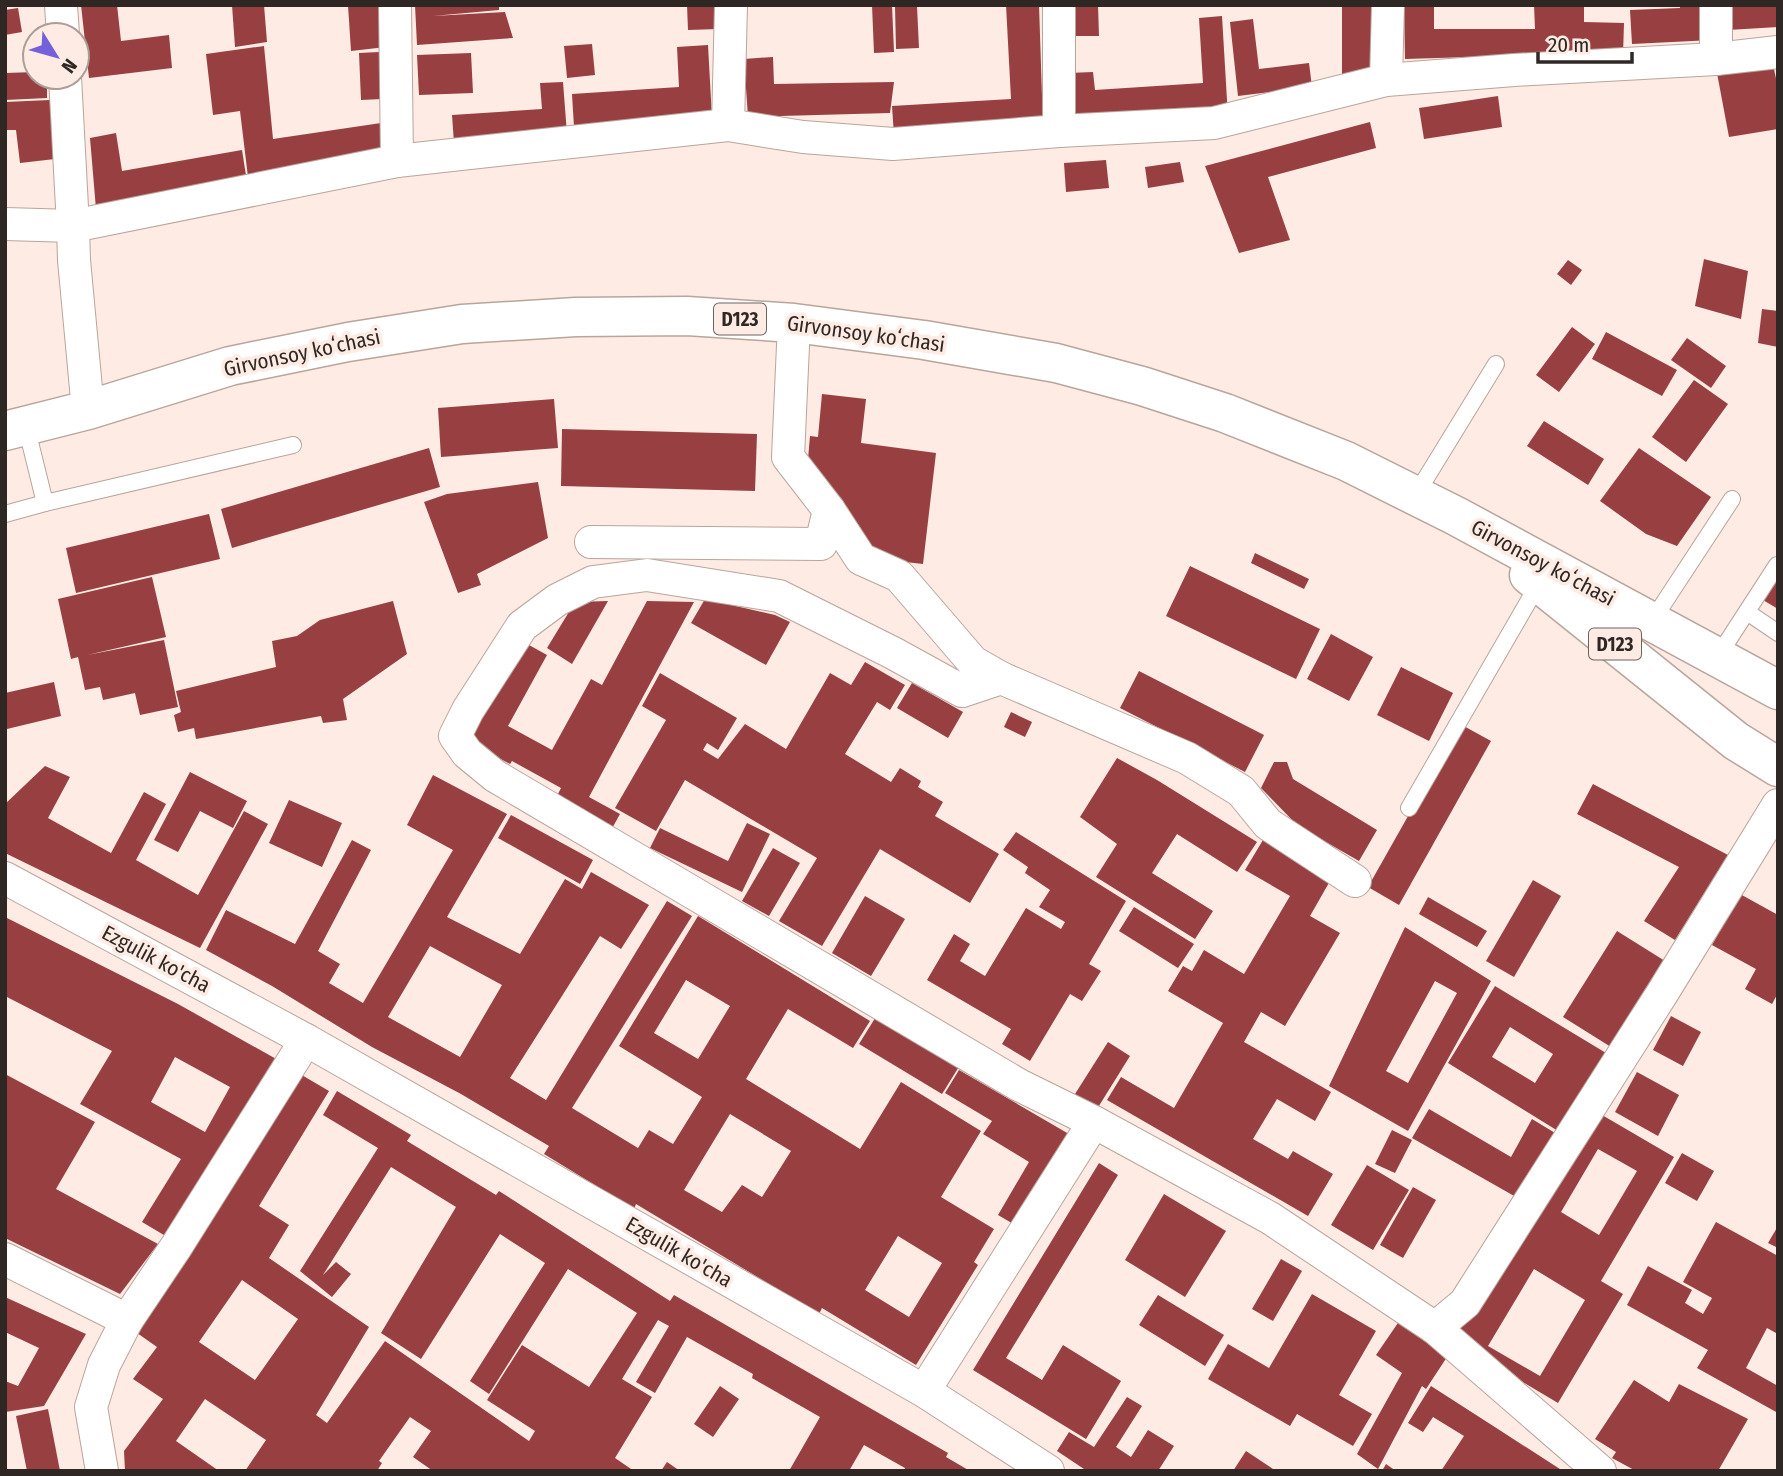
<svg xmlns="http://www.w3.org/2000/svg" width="1783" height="1476" font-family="'Fira Sans Condensed',sans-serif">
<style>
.building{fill:#983f41;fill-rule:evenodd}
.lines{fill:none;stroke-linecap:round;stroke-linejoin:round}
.service-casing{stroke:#b9a59c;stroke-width:18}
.minor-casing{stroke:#b9a59c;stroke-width:34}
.primary-casing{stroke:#b9a59c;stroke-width:41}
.service{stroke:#fff;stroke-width:16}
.minor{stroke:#fff;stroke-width:32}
.primary{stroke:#fff;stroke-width:38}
.labels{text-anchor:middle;stroke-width:7;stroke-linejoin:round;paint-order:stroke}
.shield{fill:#fdebe4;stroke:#6d625e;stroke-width:2}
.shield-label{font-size:19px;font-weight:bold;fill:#2f2724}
.street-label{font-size:21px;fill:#2f2724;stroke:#fdebe4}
</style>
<rect width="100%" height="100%" fill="#fdebe4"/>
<g class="building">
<path d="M81,5H117L121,41L169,35L172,68L89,78Z"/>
<path d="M232,5H264L267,42L235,47Z"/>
<path d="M348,5H384L386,47L351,51Z"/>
<path d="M415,5H499V10L433,16L505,12L513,38L417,45Z"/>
<path d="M687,5H717L718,29L688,30Z"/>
<path d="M872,5H892L894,52L874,53Z"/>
<path d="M1006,5H1039L1043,126L894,135L892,106L1011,99Z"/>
<path d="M1073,5H1098L1099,36H1074Z"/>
<path d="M1342,5H1376V81L1342,85Z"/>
<path d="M1404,5H1434V29H1535L1534,5H1584V22L1624,23L1623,55H1535L1405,59Z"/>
<path d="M1680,5H1711L1712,40L1632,44L1630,10L1680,8Z"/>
<path d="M1723,5H1778V27L1728,30Z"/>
<path d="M895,6H917L919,48L896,49Z"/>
<path d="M18,8L22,32L5,35V10Z"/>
<path d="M1222,16L1228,117L1070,126L1068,73L1093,72L1095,90L1203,83L1199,18Z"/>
<path d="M1253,19L1259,69L1309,63L1312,87L1238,96L1230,22Z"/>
<path d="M592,44L595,75L567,78L564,46Z"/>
<path d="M708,45L712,118L574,127L572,94L679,87L677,47Z"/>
<path d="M264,46L273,139L381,123L386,156L248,177L240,111L213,115L206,54Z"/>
<path d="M379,52L382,99L361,100L359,53Z"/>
<path d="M471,53L473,93L419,95L417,55Z"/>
<path d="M773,57L774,84L894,82L890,113L748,117L744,59Z"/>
<path d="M1774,69L1778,88V129L1729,137L1717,73Z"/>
<path d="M35,72V77H47V98L5,100V73Z"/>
<path d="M563,82L567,134L454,143L452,115L542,109L540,83Z"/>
<path d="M1498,96L1502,127L1424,139L1419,108Z"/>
<path d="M50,100L55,159L20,163L16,130H5V102Z"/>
<path d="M1370,122L1376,148L1268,177L1290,240L1239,253L1205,166Z"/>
<path d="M116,133L122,171L242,150L247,182L96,209L90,138Z"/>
<path d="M1106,160L1109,188L1066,192L1064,163Z"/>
<path d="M1180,162L1184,182L1148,188L1145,167Z"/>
<path d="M1704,259L1748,271L1741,319L1695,306Z"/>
<path d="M1568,260L1582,270L1571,285L1557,274Z"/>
<path d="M1762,309L1778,311V347L1758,343Z"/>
<path d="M1572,327L1595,344L1559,392L1536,375Z"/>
<path d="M1606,332L1677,370L1662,396L1592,359Z"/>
<path d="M1687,338L1726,366L1711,388L1671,360Z"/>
<path d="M1694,380L1728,404L1686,462L1652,437Z"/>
<path d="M822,394L866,399L861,443L936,453L923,564L879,559L847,507L807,471L810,436L818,437Z"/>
<path d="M554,399L558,448L441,457L438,408Z"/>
<path d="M1544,421L1604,459L1588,485L1527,446Z"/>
<path d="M562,429L757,434L755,491L561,486Z"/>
<path d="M429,448L440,487L232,548L221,509Z"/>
<path d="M1639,448L1711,497L1677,546L1646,534L1600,501Z"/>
<path d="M538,482L548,538L477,574L481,585L458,593L424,502L447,494Z"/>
<path d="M209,514L220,559L76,593L66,548Z"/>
<path d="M1255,553L1309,579L1304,589L1251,563Z"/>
<path d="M1190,566L1320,629L1296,679L1166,616Z"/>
<path d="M1778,575V609L1763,600Z"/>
<path d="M152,577L166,637L87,655L164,640L178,707L140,715L135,693L103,700L100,687L85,690L78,657L71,659L58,599Z"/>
<path d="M705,599L775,615L790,622L766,665L691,623Z"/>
<path d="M393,601L407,654L343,699L347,720L323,723L321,716L196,739L194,728L178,732L174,715L181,712L176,691L276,667L272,641L297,636L320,620Z"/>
<path d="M608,601L572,664L547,648L575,602Z"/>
<path d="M647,601L694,602L589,797L620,814L610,832L554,802L561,788L512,761L510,764L465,740L520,640L547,655L508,726L552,750L591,679L602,685Z"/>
<path d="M1331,634L1373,657L1349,701L1307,679Z"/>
<path d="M865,662L905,685L890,710L877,702L845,754L891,782L900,768L921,781L918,787L943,802L935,816L999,854L970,903L880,849L822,946L779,921L817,858L685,780L656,831L615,808L666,720L642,706L660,673L737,718L718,750L707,743L703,750L718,759L745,724L786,749L830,673L851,685Z"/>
<path d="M1401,667L1453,693L1429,741L1377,715Z"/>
<path d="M1139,671L1264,735L1245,772L1120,708Z"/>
<path d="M54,682L61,716L7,729L5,693Z"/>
<path d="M912,683L963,712L948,738L897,708Z"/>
<path d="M1011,712L1032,722L1025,737L1004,727Z"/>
<path d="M1460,724L1491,741L1399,905L1368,887Z"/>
<path d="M1117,758L1157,780L1257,842L1237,872L1177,834L1152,873L1213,911L1195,939L1096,877L1117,844L1080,817Z"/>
<path d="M1274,762H1287L1293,779L1377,830L1359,861L1298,826L1261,788Z"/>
<path d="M45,766L70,777L48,818L111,853L144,792L166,804L136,860L198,895L244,811L268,824L200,948L5,853V804Z"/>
<path d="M190,772L247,801L233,828L200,811L178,852L154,840Z"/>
<path d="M433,775L507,814L447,917L520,954L565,879L582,889L591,872L649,905L621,949L600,936L510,1078L546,1100L667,901L692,916L572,1108L638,1148L649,1130L673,1144L702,1097L619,1046L698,916L870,1021L853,1048L788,1009L746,1079L860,1149L901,1082L981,1131L941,1197L994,1229L974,1262L978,1265L916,1365L822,1308L819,1314L636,1204L634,1209L544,1154L549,1146L461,1094L372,1047L272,986L206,950L226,910L295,944L352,840L371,850L318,951L340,964L329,983L363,1003L453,850L407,825ZM430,946L502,985L460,1057L388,1017ZM686,980L730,1006L698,1059L654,1033ZM730,1114L791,1151L762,1197L742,1185L722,1212L684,1190ZM898,1236L942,1263L909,1317L865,1290Z"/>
<path d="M1593,784L1728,855L1675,940L1644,921L1679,867L1577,814Z"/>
<path d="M289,800L342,823L322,867L269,843Z"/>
<path d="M511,815L593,860L580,884L498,838Z"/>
<path d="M747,823L770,834L742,892L650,848L660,828L728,861Z"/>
<path d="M1016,832L1126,901L1089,964L1101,971L1082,1001L1070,994L1030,1061L1002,1044L1011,1029L927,980L954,934L970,944L960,961L985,976L1026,908L1061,929L1065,922L1039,907L1050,890L1025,873L1028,867L1003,850Z"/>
<path d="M1263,840L1330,881L1310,916L1340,933L1285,1026L1261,1012L1244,1042L1331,1092L1315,1121L1277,1099L1253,1139L1288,1159L1293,1151L1333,1174L1308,1216L1107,1100L1121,1077L1174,1108L1223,1023L1168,991L1183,966L1192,971L1204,950L1244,974L1290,896L1245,870Z"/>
<path d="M773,848L800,863L769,916L742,901Z"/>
<path d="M1533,880L1561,896L1514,977L1486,961Z"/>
<path d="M1740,894L1778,915V993L1772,1004L1745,989L1756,969L1712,945Z"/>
<path d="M865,896L905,919L871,976L832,953Z"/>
<path d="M1428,897L1487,931L1477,947L1419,914Z"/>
<path d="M1134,907L1194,944L1178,968L1119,931Z"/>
<path d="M5,917L178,1004L278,1060L169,1238L142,1222L181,1159L80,1104L112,1051L5,996ZM175,1057L230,1087L205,1132L151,1102Z"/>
<path d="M1405,927L1491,981L1408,1131L1329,1086ZM1435,981L1457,993L1408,1083L1386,1071Z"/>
<path d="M1617,931L1665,961L1611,1047L1563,1017Z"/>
<path d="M1495,986L1606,1053L1558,1131L1448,1063ZM1510,1027L1553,1054L1535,1083L1492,1057Z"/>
<path d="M877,1015L960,1065L942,1094L859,1044Z"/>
<path d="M1671,1016L1701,1032L1683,1066L1653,1050Z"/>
<path d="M1108,1042L1130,1056L1097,1109L1075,1094Z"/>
<path d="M959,1070L1074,1137L1020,1228L998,1215L1029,1162L983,1134L992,1121L945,1093Z"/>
<path d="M1637,1072L1679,1095L1658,1136L1615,1112Z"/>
<path d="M5,1074L95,1122L56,1189L158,1244L120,1294L5,1238Z"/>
<path d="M300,1074L329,1091L259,1206L289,1225L269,1258L369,1327L316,1415L327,1423L385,1341L529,1441L535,1431L487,1400L522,1345L589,1387L637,1313L568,1269L489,1394L470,1381L545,1263L500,1234L421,1359L381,1333L456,1207L391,1167L323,1275L336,1262L351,1274L332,1297L300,1271L378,1148L323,1115L337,1091L411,1135L407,1141L496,1195L499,1191L670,1301L674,1295L948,1453L946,1457L970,1471H904L905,1468L864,1445L849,1471H789L820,1417L752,1378L753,1374L687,1337L655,1393L636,1382L669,1326L658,1320L622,1379L652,1397L615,1458L634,1471H433L413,1457L431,1431L410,1417L379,1461L382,1463L377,1471H245L266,1440L205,1399L176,1441L219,1471H125L124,1451L163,1399L133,1379L157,1347L130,1328ZM242,1280L298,1319L255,1380L199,1342Z"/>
<path d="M1590,1108L1674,1157L1601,1281L1623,1294L1558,1403L1452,1340ZM1598,1149L1637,1171L1599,1235L1561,1212ZM1534,1269L1585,1300L1540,1376L1488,1346Z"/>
<path d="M1429,1109L1511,1157L1532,1119L1560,1136L1523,1201L1412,1138Z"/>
<path d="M1392,1130L1412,1140L1395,1173L1375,1164Z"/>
<path d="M1682,1153L1714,1171L1697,1201L1665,1183Z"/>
<path d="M1099,1163L1118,1175L1006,1358L1042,1380L1063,1345L1121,1381L1086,1439L973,1370Z"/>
<path d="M1367,1165L1409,1190L1373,1250L1331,1225Z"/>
<path d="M1413,1187L1436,1200L1403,1258L1380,1245Z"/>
<path d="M1164,1194L1226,1231L1185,1297L1125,1260Z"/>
<path d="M1716,1222L1778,1256V1329L1776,1333L1767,1328L1746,1368L1778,1386V1413L1697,1368L1708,1350L1627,1305L1648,1266L1692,1290L1685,1303L1703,1314L1712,1298L1683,1282Z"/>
<path d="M1778,1226V1248L1768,1243Z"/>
<path d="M1281,1259L1302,1271L1273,1321L1252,1309Z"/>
<path d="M1312,1294L1376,1331L1339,1395L1372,1414L1353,1446L1297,1414L1290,1426L1208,1379L1228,1344L1269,1368Z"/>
<path d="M1158,1295L1224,1335L1205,1366L1139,1325Z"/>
<path d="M5,1297L86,1334L44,1406L5,1412V1381L18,1386L39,1348L5,1332Z"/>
<path d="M1400,1320L1449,1354L1426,1389L1422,1386L1378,1469L1357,1454L1402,1373L1376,1355Z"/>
<path d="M1634,1380L1669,1402L1679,1384L1748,1419L1718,1471H1636L1612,1458L1616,1452L1595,1439Z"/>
<path d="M720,1386L739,1399L713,1437L694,1424Z"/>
<path d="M1431,1386L1501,1431L1563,1471H1441L1464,1436L1433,1417L1423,1432L1408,1423Z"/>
<path d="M1127,1397L1142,1406L1116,1447L1131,1457L1148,1430L1174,1446L1158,1471H1087L1057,1451L1069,1432L1094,1447Z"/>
<path d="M48,1409L60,1471H27L16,1416Z"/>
<path d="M1246,1451L1276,1471H1233Z"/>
<path d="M667,1462L680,1471H661Z"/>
<path d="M1386,1464L1396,1471H1382Z"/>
</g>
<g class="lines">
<defs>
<g id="service">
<path d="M1415,496L1496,364"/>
<path d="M45,503L293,445"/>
<path d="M5,514L45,503L26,426"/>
<path d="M1747,612L1778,633"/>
<path d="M1652,621L1732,499"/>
<path d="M1718,656L1777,565"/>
<path d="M1409,808L1539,583"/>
</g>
<g id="minor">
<path d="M61,5L63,35"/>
<path d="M395,5L397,161"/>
<path d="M1716,59V5"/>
<path d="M1386,80L1388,5"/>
<path d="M728,125L731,5"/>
<path d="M1059,131V5"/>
<path d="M5,224L73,226L65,77"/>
<path d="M794,323L788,457L829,510L861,559L899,576L973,662L1001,678L962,691L893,653L779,596L647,575L593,582L557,600L522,626L468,710L455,736L467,753L495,776L1019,1085L1094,1122L1270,1218L1435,1328L1600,1471"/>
<path d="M88,410L74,260L73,226L397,161L728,125L803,137L893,144L1059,131L1214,123L1386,80L1514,70L1716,59L1778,52"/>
<path d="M591,542L821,544L829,510"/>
<path d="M1001,678L1187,758L1241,791L1268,824L1355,881"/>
<path d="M5,878L306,1040L924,1391L1048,1471"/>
<path d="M5,1259L127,1320"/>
<path d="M1435,1328L1465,1303L1663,992L1778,805"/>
<path d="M924,1391L1094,1122"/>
<path d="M102,1471L91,1407L104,1365L127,1320L176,1247L306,1040"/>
</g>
<g id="primary">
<path d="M5,431L88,410L230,366L348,342L462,324L576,317L687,316L794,323L924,340L1056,363L1142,386L1225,413L1346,461L1456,516L1778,690"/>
<path d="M1529,575L1736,741L1778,767"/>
</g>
</defs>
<use href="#service" class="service-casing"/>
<use href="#minor" class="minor-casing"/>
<use href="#primary" class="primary-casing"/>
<use href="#service" class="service"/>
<use href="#minor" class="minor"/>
<use href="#primary" class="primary"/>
</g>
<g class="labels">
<g class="shield">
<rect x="714" y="303.5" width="52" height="31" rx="5"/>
<rect x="1589" y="628.5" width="52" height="31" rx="5"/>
</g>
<g class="shield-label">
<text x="740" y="326">D123</text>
<text x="1615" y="651">D123</text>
</g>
<g class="street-label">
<text transform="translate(866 334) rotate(8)" y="7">Girvonsoy koʻchasi</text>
<text transform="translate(302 353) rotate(-12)" y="7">Girvonsoy koʻchasi</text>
<text transform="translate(1543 563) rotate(28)" y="7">Girvonsoy koʻchasi</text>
<text transform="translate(156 959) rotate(28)" y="7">Ezgulik ko'cha</text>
<text transform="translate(679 1252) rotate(30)" y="7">Ezgulik ko'cha</text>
</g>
</g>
<rect width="1783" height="1476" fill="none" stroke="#2f2724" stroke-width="14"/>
<g transform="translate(56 56) rotate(127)"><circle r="33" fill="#fdebe4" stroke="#ab9d97" stroke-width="2"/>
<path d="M0-5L12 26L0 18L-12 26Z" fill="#7560db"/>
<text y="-10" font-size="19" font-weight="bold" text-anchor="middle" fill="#2f2724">N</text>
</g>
<path d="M1538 52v10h94v-10" fill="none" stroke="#2f2724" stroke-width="3.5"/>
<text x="1548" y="52" font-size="21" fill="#2f2724" stroke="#fdebe4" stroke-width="5" paint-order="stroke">20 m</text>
</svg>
